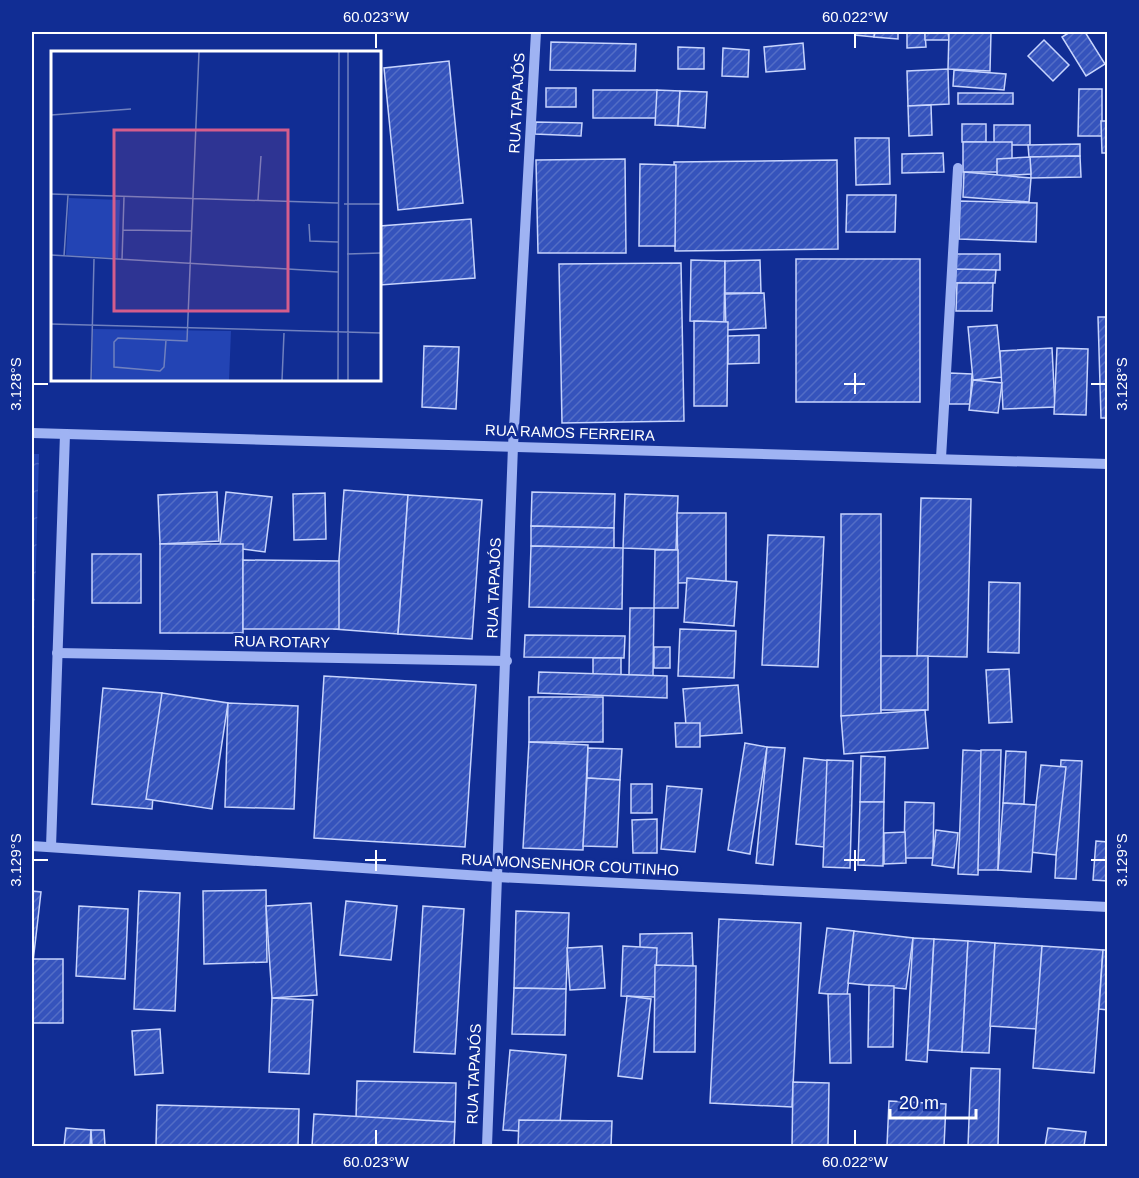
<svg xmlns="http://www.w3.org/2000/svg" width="1139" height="1178" font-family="Arial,sans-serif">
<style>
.park{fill:url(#park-crowns)}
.building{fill:url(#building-hatch);stroke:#c7d4fd;stroke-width:1.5}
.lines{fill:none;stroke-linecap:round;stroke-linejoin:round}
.minor{stroke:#9fb3f3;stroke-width:10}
.ticks{fill:none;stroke:#fff;stroke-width:2}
.labels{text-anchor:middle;stroke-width:6;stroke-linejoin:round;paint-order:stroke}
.street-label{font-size:15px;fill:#fff;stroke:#112d94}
.inset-road{fill:none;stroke:#7081bf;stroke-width:1.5}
.view{fill:#d45d8c;fill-opacity:0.15;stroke:#d45d8c;stroke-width:3}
.inset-edge{fill:none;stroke:#fff;stroke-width:3}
.neatline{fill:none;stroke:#fff;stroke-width:2}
.ticks-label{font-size:15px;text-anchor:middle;fill:#fff}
</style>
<defs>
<pattern id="park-crowns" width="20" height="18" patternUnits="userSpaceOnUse" patternTransform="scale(1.5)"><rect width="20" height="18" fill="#2344b4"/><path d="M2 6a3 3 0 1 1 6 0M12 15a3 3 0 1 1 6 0" fill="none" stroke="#4460bf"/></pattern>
<pattern id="building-hatch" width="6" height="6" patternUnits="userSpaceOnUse" patternTransform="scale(1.5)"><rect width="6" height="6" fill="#3553bc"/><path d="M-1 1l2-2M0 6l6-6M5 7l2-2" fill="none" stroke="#536dc6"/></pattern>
</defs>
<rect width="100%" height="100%" fill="#112d94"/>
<path class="park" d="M32,454H39L32,709Z"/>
<g class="building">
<path d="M856,32H875L874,37L855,35Z"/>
<path d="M875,32H898V39L874,37Z"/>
<path d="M907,32H925L926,47L907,48Z"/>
<path d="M925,32H948L949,40H925Z"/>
<path d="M949,32H991L990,71L948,69Z"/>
<path d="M1070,32H1085L1105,64L1086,76L1062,37Z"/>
<path d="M1044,40L1069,65L1053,81L1028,56Z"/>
<path d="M551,42L636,44L635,71L550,70Z"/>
<path d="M803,43L805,69L766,72L764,47Z"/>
<path d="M678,47L704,48V69H678Z"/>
<path d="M723,48L749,50L748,77L722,76Z"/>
<path d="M449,61L463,203L398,210L384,68Z"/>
<path d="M948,69L949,104L908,106L907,71Z"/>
<path d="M954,70L1006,74L1004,90L953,86Z"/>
<rect x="546" y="88" width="30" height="19"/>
<path d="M1079,89H1102V136H1078Z"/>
<rect x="593" y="90" width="64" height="28"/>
<path d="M657,90L680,91L678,126L655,125Z"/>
<path d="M680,91L707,92L705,128L678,126Z"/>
<rect x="958" y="93" width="55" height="11"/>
<path d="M931,105L932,135L909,136L908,106Z"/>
<path d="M1101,121H1108V153H1102Z"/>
<path d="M536,122L582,123L581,136L535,134Z"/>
<rect x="962" y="124" width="24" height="18"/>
<rect x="994" y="125" width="36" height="20"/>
<path d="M855,138H889L890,184L856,185Z"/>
<rect x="963" y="142" width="49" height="30"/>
<path d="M1080,144V156L1029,157L1028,145Z"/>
<path d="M943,153L944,172L902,173V154Z"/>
<path d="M1080,156L1081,177L1031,178L1030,157Z"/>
<path d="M1030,157L1031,174L997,176V159Z"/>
<path d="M625,159L626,253H538L536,160Z"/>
<path d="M837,160L838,249L675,251L674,162Z"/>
<path d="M640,164L676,165L675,246H639Z"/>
<path d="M964,172L1031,178L1029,202L963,197Z"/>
<path d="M847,195H896L895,232H846Z"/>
<path d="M960,201L1037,203L1036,242L959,239Z"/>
<path d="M471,219L475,278L380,285V226Z"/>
<rect x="955" y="254" width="45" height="16"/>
<rect x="796" y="259" width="124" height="143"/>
<path d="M691,260L725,261L724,322L690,321Z"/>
<path d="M760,260L761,293H725V261Z"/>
<path d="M681,263L684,421L562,423L559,264Z"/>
<path d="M956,269L996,270L995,283H955Z"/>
<path d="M957,283H993L992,311H956Z"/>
<path d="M764,293L766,328L726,330L725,294Z"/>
<path d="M1098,317H1108V418H1101Z"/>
<path d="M694,321L728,322L727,406H694Z"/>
<path d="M997,325L1002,377L973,380L968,327Z"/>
<path d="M759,335V363L728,364V336Z"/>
<path d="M424,346L459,347L456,409L422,407Z"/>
<path d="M1052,348L1055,407L1003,409L1000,351Z"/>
<path d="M1057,348L1088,349L1086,415L1054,414Z"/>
<path d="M950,373L972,374L970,404H949Z"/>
<path d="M973,380L1002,383L998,413L969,410Z"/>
<path d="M344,490L408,495L398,634L334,629Z"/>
<path d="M217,492L219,541L160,544L158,495Z"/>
<path d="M226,492L272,497L265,552L220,546Z"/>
<path d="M532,492L615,494L614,528L531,526Z"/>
<path d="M325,493L326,539L294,540L293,494Z"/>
<path d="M625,494L678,496L676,550L623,548Z"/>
<path d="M408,495L482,500L472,639L398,634Z"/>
<path d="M921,498L971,499L967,657L917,656Z"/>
<path d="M677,513H726V582L678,583Z"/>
<rect x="841" y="514" width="40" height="202"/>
<path d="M531,526L614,528V548L531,546Z"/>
<path d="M768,535L824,537L818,667L762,665Z"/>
<rect x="160" y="544" width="83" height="89"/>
<path d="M531,546L623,548L622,609L529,607Z"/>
<path d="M655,550H678V608H654Z"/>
<rect x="92" y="554" width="49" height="49"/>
<path d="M243,560L339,561V629H243Z"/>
<path d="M687,578L737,582L734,626L684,622Z"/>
<path d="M989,582L1020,583L1019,653L988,652Z"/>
<path d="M630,608H654L653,676L629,675Z"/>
<path d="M680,629L736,631L734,678L678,676Z"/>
<path d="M525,635L625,636L624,658L524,657Z"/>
<rect x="654" y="647" width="16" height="21"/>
<rect x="881" y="656" width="47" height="54"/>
<rect x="593" y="658" width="28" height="17"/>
<path d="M1009,669L1012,722L989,723L986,670Z"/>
<path d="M539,672L667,676V698L538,693Z"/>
<path d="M324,676L476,685L465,847L314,838Z"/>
<path d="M738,685L742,733L687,737L683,689Z"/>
<path d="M103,688L162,693L152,809L92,804Z"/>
<path d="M162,693L228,703L212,809L146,799Z"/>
<rect x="529" y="697" width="74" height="45"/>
<path d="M228,703L298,706L294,809L225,807Z"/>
<path d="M925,710L928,748L844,754L841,716Z"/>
<path d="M675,723H700V747H676Z"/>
<path d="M529,742L588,745L583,850L523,848Z"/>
<path d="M745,743L767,747L750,854L728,850Z"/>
<path d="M767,747L785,748L773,865L756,863Z"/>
<path d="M588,748L622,749L620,780L587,778Z"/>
<path d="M963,750L983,751L978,875L958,874Z"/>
<path d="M981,750H1001L998,870H978Z"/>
<path d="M1006,751L1026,752L1024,804L1003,803Z"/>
<path d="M861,756L885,757L884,802H860Z"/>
<path d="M804,758L832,761L824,847L796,844Z"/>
<path d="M827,760L853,761L850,868L823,867Z"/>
<path d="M1061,760L1082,761L1076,879L1055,878Z"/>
<path d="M1041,765L1066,767L1056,855L1030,852Z"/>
<path d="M587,778L620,780L617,847L583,846Z"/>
<rect x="631" y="784" width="21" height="29"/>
<path d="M667,786L702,789L695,852L661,849Z"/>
<path d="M860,802H884L883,866L858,865Z"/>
<path d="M905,802L934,803L933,858H904Z"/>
<path d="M1003,803L1036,805L1031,872L998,870Z"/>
<path d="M657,819V853H633L632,820Z"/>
<path d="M936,830L958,833L954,868L932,865Z"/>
<path d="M905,832L906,863L884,864V833Z"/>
<path d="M1096,841L1108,842V881L1093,880Z"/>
<path d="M266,890L267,962L204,964L203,891Z"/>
<path d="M32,891L41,892L33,962H32Z"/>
<path d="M139,891L180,893L175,1011L134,1009Z"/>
<path d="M346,901L397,906L391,960L340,955Z"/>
<path d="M311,903L317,995L272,998L266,906Z"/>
<path d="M79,906L128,909L125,979L76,976Z"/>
<path d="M423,906L464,909L455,1054L414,1052Z"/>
<path d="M516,911L569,913L566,989L514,988Z"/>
<path d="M719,919L801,923L792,1107L710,1103Z"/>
<path d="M827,928L854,931L847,996L819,993Z"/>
<path d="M854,931L913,938L906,989L848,983Z"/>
<path d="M692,933L693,966L640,967V934Z"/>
<path d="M913,938L934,939L927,1062L906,1060Z"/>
<path d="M934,939L968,941L962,1052L928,1050Z"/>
<path d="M968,941L995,943L989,1053L962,1052Z"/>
<path d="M995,943L1042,946L1037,1029L990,1026Z"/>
<path d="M602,946L605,988L570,990L567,948Z"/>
<path d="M623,946L657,948L655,997L621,996Z"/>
<path d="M1042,946L1103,950L1094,1073L1033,1068Z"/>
<path d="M1103,950H1108V1010L1099,1009Z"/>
<rect x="32" y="959" width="31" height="64"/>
<path d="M655,965L696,966L695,1052H654Z"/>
<path d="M869,985L894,986L893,1047H868Z"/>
<path d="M514,988L566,989L565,1035L512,1034Z"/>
<path d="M828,994H850L851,1063H830Z"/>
<path d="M627,996L651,999L642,1079L618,1076Z"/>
<path d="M272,998L313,1000L309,1074L269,1072Z"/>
<path d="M160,1029L163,1073L135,1075L132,1031Z"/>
<path d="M510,1050L566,1055L559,1134L503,1130Z"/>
<path d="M971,1068L1000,1069L998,1146H968Z"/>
<path d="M357,1081L456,1083L455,1122L356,1119Z"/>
<path d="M793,1082L829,1083L828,1146H792Z"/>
<path d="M889,1101L946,1104L944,1146H887Z"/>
<path d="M157,1105L299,1109L298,1146H156Z"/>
<path d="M314,1114L455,1122L454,1146H312Z"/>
<path d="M519,1120L612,1121L611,1146H518Z"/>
<path d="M66,1128L91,1130L90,1146H64Z"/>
<path d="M1048,1128L1086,1132L1084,1146H1045Z"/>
<path d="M91,1130H104L105,1146H92Z"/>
</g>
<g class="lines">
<g class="minor">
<path d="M32,433L1108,464"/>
<path d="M941,458L958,168"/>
<path d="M57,653L507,661"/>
<path d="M32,846L497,877L1108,907"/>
<path d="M51,847L65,434"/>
<path d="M487,1146L513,446L536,32"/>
</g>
</g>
<path class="ticks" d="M376,33V48M855,33V48M855,373V394M33,384H48M844,384H865M1091,384H1106M376,850V871M855,850V871M33,860H48M365,860H386M844,860H865M1091,860H1106M376,1130V1145M855,1130V1145"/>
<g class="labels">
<g class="street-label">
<text transform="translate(517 103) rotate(-87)" y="5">RUA TAPAJÓS</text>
<text transform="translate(570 433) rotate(2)" y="5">RUA RAMOS FERREIRA</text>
<text transform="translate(494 588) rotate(-88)" y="5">RUA TAPAJÓS</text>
<text transform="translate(282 642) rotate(1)" y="5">RUA ROTARY</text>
<text transform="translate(570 865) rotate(3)" y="5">RUA MONSENHOR COUTINHO</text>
<text transform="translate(474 1074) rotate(-88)" y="5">RUA TAPAJÓS</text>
</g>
</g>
<g transform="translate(51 51)">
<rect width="330" height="330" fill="#112d94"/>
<path d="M18,147L69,149L67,207L15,204ZM42,278L180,280L178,329H41Z" fill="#2344b4"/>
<path class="inset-road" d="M0,64L80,58M0,143L287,152M207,149L210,105M293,153H330M258,173L259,190L287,191M72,179L141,180M296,203L330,202M0,204L287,221M13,205L17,144M71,209L73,146M0,273L330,282M115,289L113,316L109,320L63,316V291L67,287L136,290L148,1M40,329L43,208M231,329L233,282M287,329L288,1M297,329V1"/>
<path class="view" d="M63,79H237V260H63Z"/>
<rect width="330" height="330" class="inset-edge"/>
</g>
<rect width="1139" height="1178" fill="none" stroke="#112d94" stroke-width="66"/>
<path d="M890 1109v9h86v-9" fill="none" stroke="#ffffff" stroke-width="3"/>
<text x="899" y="1109" font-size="18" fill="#ffffff" stroke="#112d94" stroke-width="4.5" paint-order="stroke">20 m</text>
<rect x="33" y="33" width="1073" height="1112" class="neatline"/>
<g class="ticks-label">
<text x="376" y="22">60.023°W</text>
<text x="855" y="22">60.022°W</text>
<text transform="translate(16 384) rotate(-90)" y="5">3.128°S</text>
<text transform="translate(1122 384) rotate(-90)" y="5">3.128°S</text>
<text transform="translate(16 860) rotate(-90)" y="5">3.129°S</text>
<text transform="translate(1122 860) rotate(-90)" y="5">3.129°S</text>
<text x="376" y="1167">60.023°W</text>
<text x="855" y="1167">60.022°W</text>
</g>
</svg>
